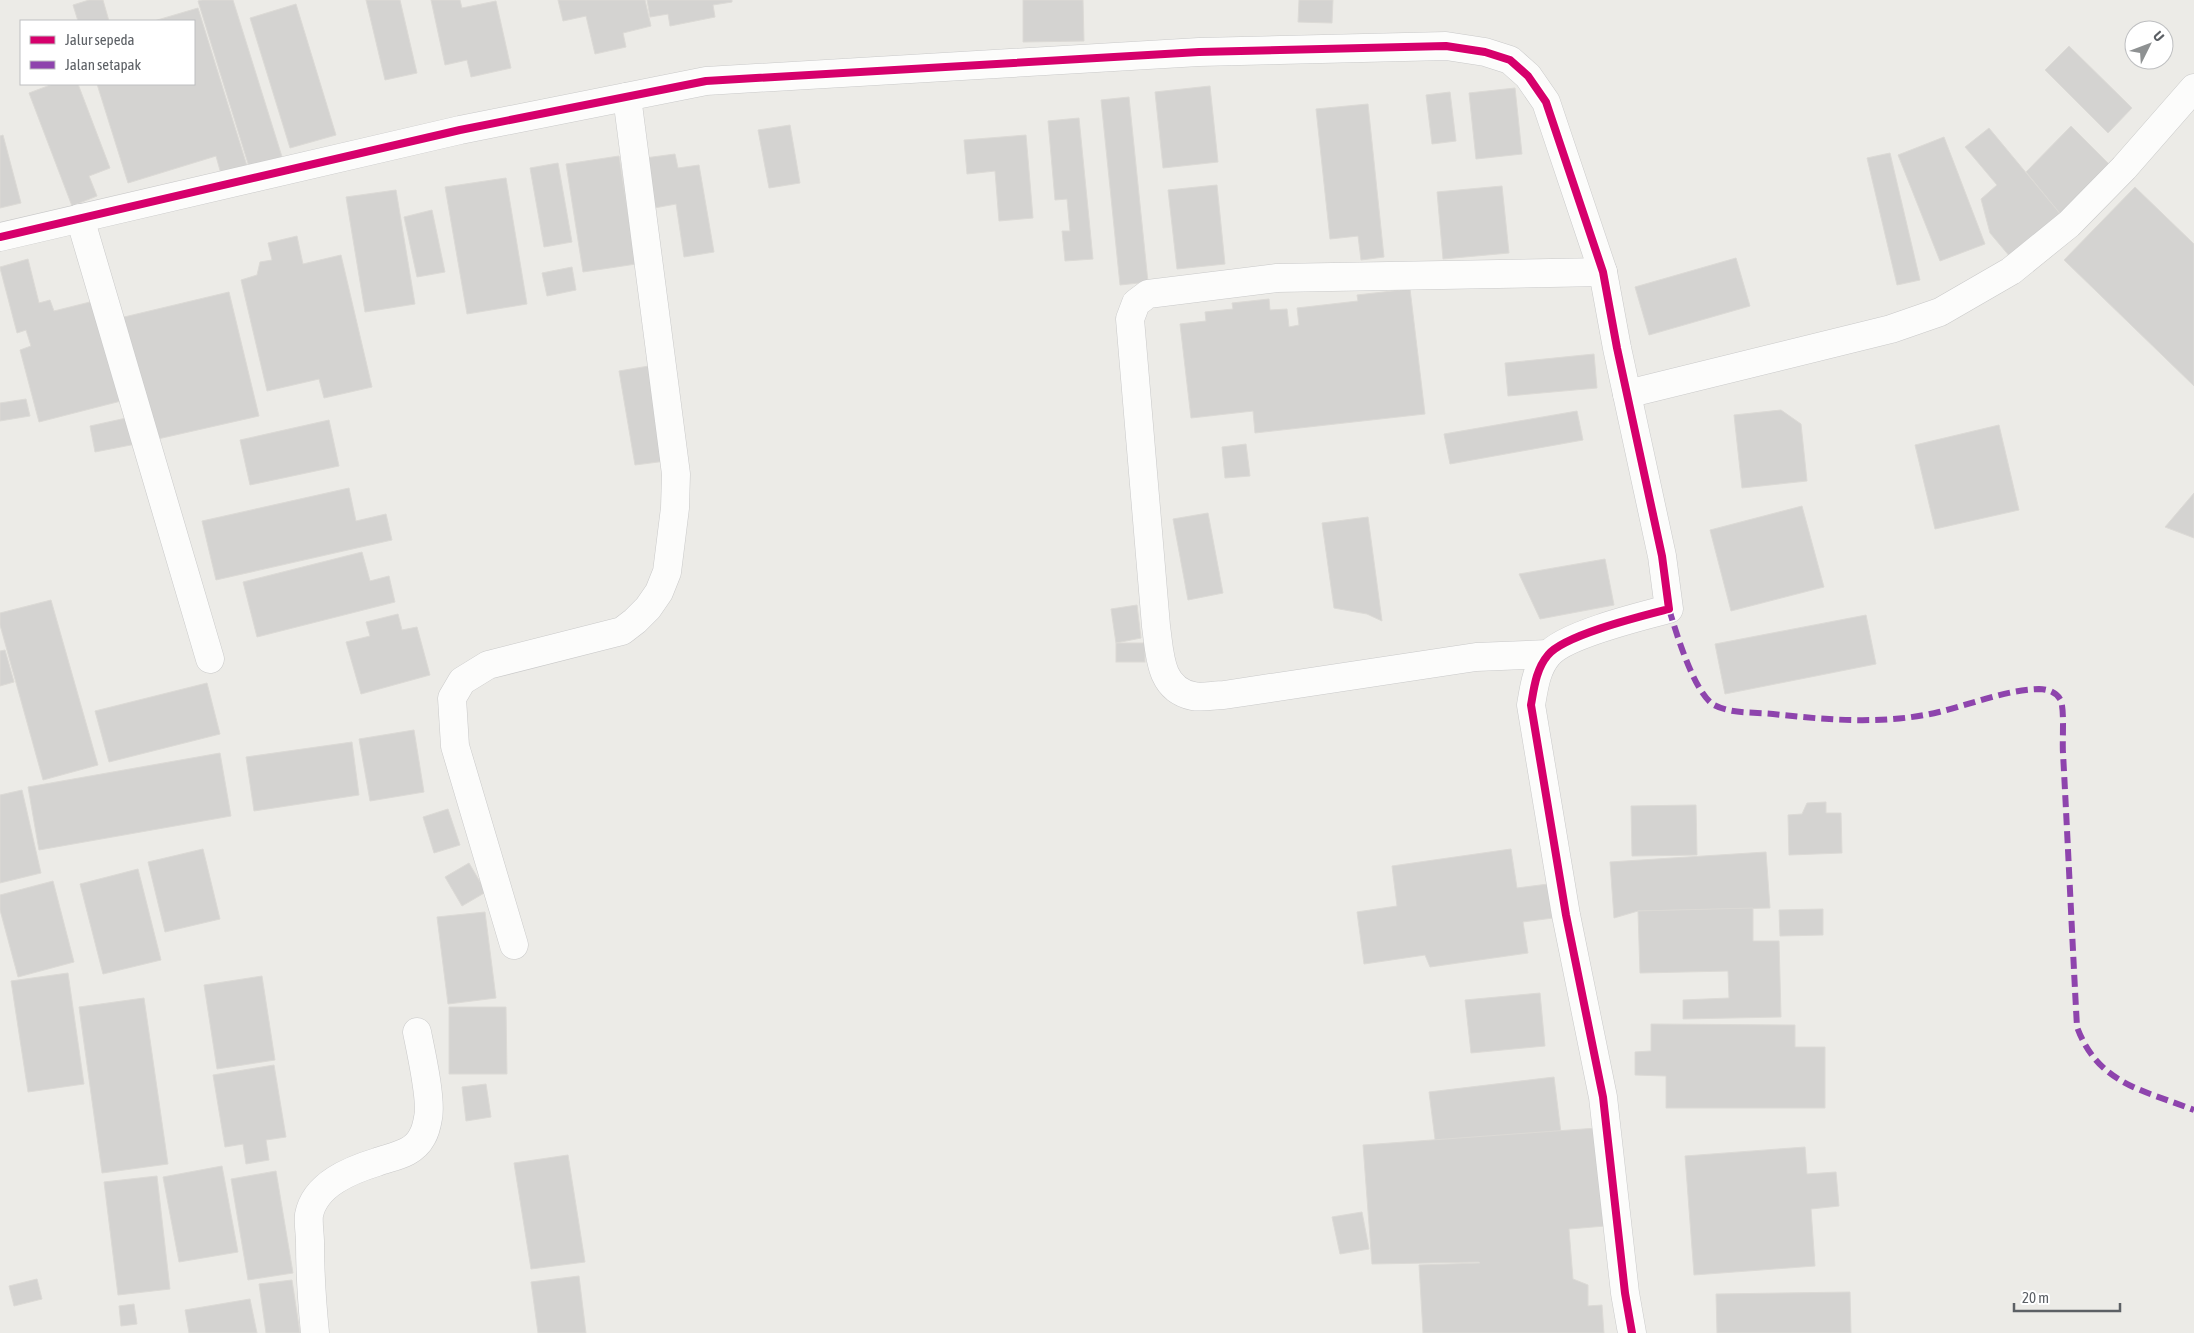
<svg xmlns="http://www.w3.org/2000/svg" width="2194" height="1333" font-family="'Asap Condensed',sans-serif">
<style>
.building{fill:#d4d3d1;stroke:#dcdad6}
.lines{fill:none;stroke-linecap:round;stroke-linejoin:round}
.minor-casing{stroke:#c9c9c9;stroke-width:29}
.minor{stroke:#fcfcfb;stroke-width:28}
.quiet{stroke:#8e44ad;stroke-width:6;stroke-dasharray:12 6;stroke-linecap:butt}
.cycleway-casing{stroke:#fff;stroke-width:11}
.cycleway{stroke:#d6006c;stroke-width:8}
</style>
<rect width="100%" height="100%" fill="#ecebe7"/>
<g class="building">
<path d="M89,0H103L109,21H78L73,5Z"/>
<path d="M202,0H233L283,160L250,170L198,1Z"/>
<path d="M366,0H400L417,73L385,80Z"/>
<path d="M431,0H460L462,8L496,1L511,68L471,77L467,60L445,65Z"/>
<path d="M558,0H645L651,26L623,33L626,47L595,54L586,16L563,21Z"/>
<path d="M647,0H732V2L713,5L715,17L670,26L668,14L650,17Z"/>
<path d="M1023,0H1083L1084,41L1023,42Z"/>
<path d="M1299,0H1333L1332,23L1298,22Z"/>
<path d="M296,4L336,135L290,148L250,18Z"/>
<path d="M198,8L247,166L221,174L216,156L128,183L97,84H194V21H154Z"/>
<path d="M2069,46L2132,108L2108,133L2045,70Z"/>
<path d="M53,84H78L110,168L89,176L97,196L72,206L29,93Z"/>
<path d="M1210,86L1218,162L1163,168L1155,92Z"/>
<path d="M1515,88L1522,154L1476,159L1469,93Z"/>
<path d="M1450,92L1456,141L1432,144L1426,95Z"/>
<path d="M1129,97L1148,282L1120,285L1101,100Z"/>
<path d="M1368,104L1384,257L1361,260L1358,236L1330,239L1316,109Z"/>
<path d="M1079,118L1093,259L1065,261L1062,231H1070L1067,199L1055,200L1048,121Z"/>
<path d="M790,125L800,183L769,188L758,130Z"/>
<path d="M2071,126L2112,167L2062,216L2026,172Z"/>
<path d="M1989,128L2062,216L2011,258L1990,233L1981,199L1997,185L1965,147Z"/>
<path d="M3,135L21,203L0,208V136Z"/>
<path d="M1026,135L1033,218L999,221L995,171L967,174L964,140Z"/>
<path d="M1944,137L1985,244L1940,261L1898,155Z"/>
<path d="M1890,153L1920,280L1897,285L1867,158Z"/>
<path d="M675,154L678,168L699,165L714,252L684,257L676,204L654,208L645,158Z"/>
<path d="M619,156L636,264L583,272L566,164Z"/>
<path d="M558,163L572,242L544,247L530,168Z"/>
<path d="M506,178L527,304L467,314L445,187Z"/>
<path d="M1217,185L1225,264L1177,269L1168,190Z"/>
<path d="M1502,186L1509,253L1443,259L1437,192Z"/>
<path d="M2135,187L2194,244V386L2064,260Z"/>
<path d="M396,190L415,304L365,312L346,197Z"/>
<path d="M432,210L445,272L417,277L404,217Z"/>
<path d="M297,236L303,264L341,255L372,387L324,398L319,379L267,391L241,280L257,275L260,262L272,260L268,243Z"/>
<path d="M1736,258L1750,306L1649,335L1635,287Z"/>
<path d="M28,259L39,303L50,300L54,311L94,301L121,401L39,422L20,350L31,346L26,330L17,333L0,268V267Z"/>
<path d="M572,267L576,290L547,296L542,273Z"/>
<path d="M1410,289L1425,414L1255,433L1253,411L1191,418L1180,324L1206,321L1205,312L1233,309L1232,303L1269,299L1270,310L1287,309L1289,327L1299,325L1297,308L1358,301L1357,295Z"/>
<path d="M229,292L259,416L149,441L120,318Z"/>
<path d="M1594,354L1597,388L1508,396L1505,363Z"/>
<path d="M649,366L666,461L635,465L619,371Z"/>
<path d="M26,399L30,416L0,421V403Z"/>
<path d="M1781,410L1801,424L1807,481L1742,488L1734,415Z"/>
<path d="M1577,411L1583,440L1450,464L1444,434Z"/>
<path d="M131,417L136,444L95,452L90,426Z"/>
<path d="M329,420L339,466L250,485L240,440Z"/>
<path d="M1999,425L2019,510L1935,529L1915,445Z"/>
<path d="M1246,444L1250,476L1225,478L1222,447Z"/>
<path d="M349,488L356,521L386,514L392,540L216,580L202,521Z"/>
<path d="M2194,493V538L2165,527Z"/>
<path d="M1802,506L1824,587L1731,611L1710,530Z"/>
<path d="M1208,513L1223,593L1188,600L1173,519Z"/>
<path d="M1368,517L1382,621L1367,614L1334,608L1322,523Z"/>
<path d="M362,552L370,581L389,576L395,602L257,637L243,582Z"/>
<path d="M1605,559L1614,605L1540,619L1519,574Z"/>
<path d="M51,600L98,765L43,780L0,625V613Z"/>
<path d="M1137,605L1141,638L1116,643L1111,609Z"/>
<path d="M398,614L402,630L417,627L430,675L361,694L346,642L370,636L366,622Z"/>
<path d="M1866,615L1876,664L1725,694L1715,644Z"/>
<rect x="1116" y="643" width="29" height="19"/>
<path d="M5,650L14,682L0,686V651Z"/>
<path d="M207,683L220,734L109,762L95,711Z"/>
<path d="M414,730L424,792L370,801L359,739Z"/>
<path d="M352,742L359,795L254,811L246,757Z"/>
<path d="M220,753L231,816L39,850L28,787Z"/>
<path d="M22,790L41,873L0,883V795Z"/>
<path d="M1826,802V813H1841L1842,853L1789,855L1788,815L1802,814L1807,803Z"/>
<path d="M1696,805L1697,855L1632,856L1631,806Z"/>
<path d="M448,809L460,845L434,853L423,817Z"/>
<path d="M203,849L220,919L165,932L148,862Z"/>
<path d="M1511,849L1517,888L1548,884L1553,918L1523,922L1528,953L1430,967L1425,955L1364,964L1357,912L1397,906L1392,866Z"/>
<path d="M1766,852L1770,908L1638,911L1614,918L1610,862Z"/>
<path d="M469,863L486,892L462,906L445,877Z"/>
<path d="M138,869L161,960L103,974L80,884Z"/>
<path d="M53,881L74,962L18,977L0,910V895Z"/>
<path d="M1753,908V941H1779L1781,1017L1683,1019V1000L1729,998L1728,971L1640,973L1638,911Z"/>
<path d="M1823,909V935L1780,936L1779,910Z"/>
<path d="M485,912L496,998L448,1004L437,917Z"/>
<path d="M68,973L84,1084L28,1092L11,981Z"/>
<path d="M262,976L275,1060L217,1069L204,985Z"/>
<path d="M1540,993L1545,1046L1471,1053L1465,1000Z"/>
<path d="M144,998L168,1164L102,1173L79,1007Z"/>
<path d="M449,1007H506L507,1074H449Z"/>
<path d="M1651,1024L1795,1025V1047H1825V1108H1666V1076L1635,1075V1052L1651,1051Z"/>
<path d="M274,1065L286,1137L266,1140L269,1160L246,1164L243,1144L225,1147L213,1075Z"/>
<path d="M1554,1077L1561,1133L1436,1147L1429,1092Z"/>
<path d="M486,1084L491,1117L466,1121L462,1087Z"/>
<path d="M1597,1128L1605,1226L1569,1229L1573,1279L1588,1285V1306L1602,1305L1604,1333H1423L1419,1265L1480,1263L1479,1262L1372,1264L1363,1145Z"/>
<path d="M1805,1147L1807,1174L1836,1172L1839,1206L1811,1209L1815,1266L1694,1275L1685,1156Z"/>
<path d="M568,1155L585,1262L531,1269L514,1163Z"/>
<path d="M222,1166L238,1252L179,1262L163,1177Z"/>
<path d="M276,1171L293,1273L248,1280L231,1179Z"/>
<path d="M157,1176L170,1289L118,1295L104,1182Z"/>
<path d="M1362,1212L1369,1249L1340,1254L1332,1217Z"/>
<path d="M579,1276L586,1333H538L531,1282Z"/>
<path d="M37,1279L42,1299L14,1306L9,1286Z"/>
<path d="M292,1280L300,1333H266L259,1284Z"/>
<path d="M1850,1292L1851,1333H1717L1716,1294Z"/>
<path d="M250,1299L257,1333H189L185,1310Z"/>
<path d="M134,1304L137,1324L121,1326L119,1306Z"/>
</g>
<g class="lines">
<defs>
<g id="minor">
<path d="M80,218L210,659"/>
<path d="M0,237L460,130L706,81L1199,52L1446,46L1485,52L1510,60L1528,76L1546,102L1603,272L1617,348L1662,556L1669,609C1642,616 1564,635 1548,655C1536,669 1534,688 1531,705L1566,915L1603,1097L1625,1293L1632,1333"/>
<path d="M1627,394L1891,329L1940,312L2011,271L2069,224L2124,168L2194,88"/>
<path d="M1548,654L1476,657L1224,695C1214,695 1202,698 1193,696C1159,689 1160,654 1156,626L1130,319L1136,303L1148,294L1277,278L1603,272"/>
<path d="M514,945L455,746L452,698L462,681L488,665L622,631L635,621L648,608L659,592L667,572L675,508L676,474L627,97"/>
<path d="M315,1333C312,1303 310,1273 310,1242C310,1234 308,1224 309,1215C315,1184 351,1170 377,1162C394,1156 413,1154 422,1137C425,1132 427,1124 428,1118C432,1101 421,1052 417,1032"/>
</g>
</defs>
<use href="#minor" class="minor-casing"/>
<use href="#minor" class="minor"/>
<path class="quiet" d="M1669,609C1676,632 1694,693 1714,705C1731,714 1754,712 1773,714C1828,720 1884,725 1939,712C1972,704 2005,690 2039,689C2047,689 2056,692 2060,699C2065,706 2062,742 2063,753C2068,845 2072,936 2077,1027C2098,1084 2143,1090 2194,1110"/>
<defs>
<path id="cycleway" d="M0,237L460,130L706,81L1199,52L1446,46L1485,52L1510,60L1528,76L1546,102L1603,272L1617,348L1662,556L1669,609C1642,616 1564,635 1548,655C1536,669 1534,688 1531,705L1566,915L1603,1097L1625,1293L1632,1333"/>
</defs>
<use href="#cycleway" class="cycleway-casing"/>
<use href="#cycleway" class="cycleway"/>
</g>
<rect x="20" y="20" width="175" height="65" fill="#ffffff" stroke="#bebfc1"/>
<rect x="30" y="36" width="25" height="8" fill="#d6006c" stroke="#bebfc1"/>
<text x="65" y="45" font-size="15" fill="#5c6065">Jalur sepeda</text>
<rect x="30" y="61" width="25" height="8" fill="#8e44ad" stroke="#bebfc1"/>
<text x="65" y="70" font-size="15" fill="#5c6065">Jalan setapak</text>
<g transform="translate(2149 45) rotate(48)"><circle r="24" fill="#ffffff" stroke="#bebfc1"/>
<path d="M0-4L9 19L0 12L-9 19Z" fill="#8e9192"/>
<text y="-8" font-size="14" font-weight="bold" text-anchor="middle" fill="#5c6065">U</text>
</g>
<path d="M2014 1303v8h106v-8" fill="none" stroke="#5c6065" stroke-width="2.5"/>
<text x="2022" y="1303" font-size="15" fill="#5c6065" stroke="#ffffff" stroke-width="4" paint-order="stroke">20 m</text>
</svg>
